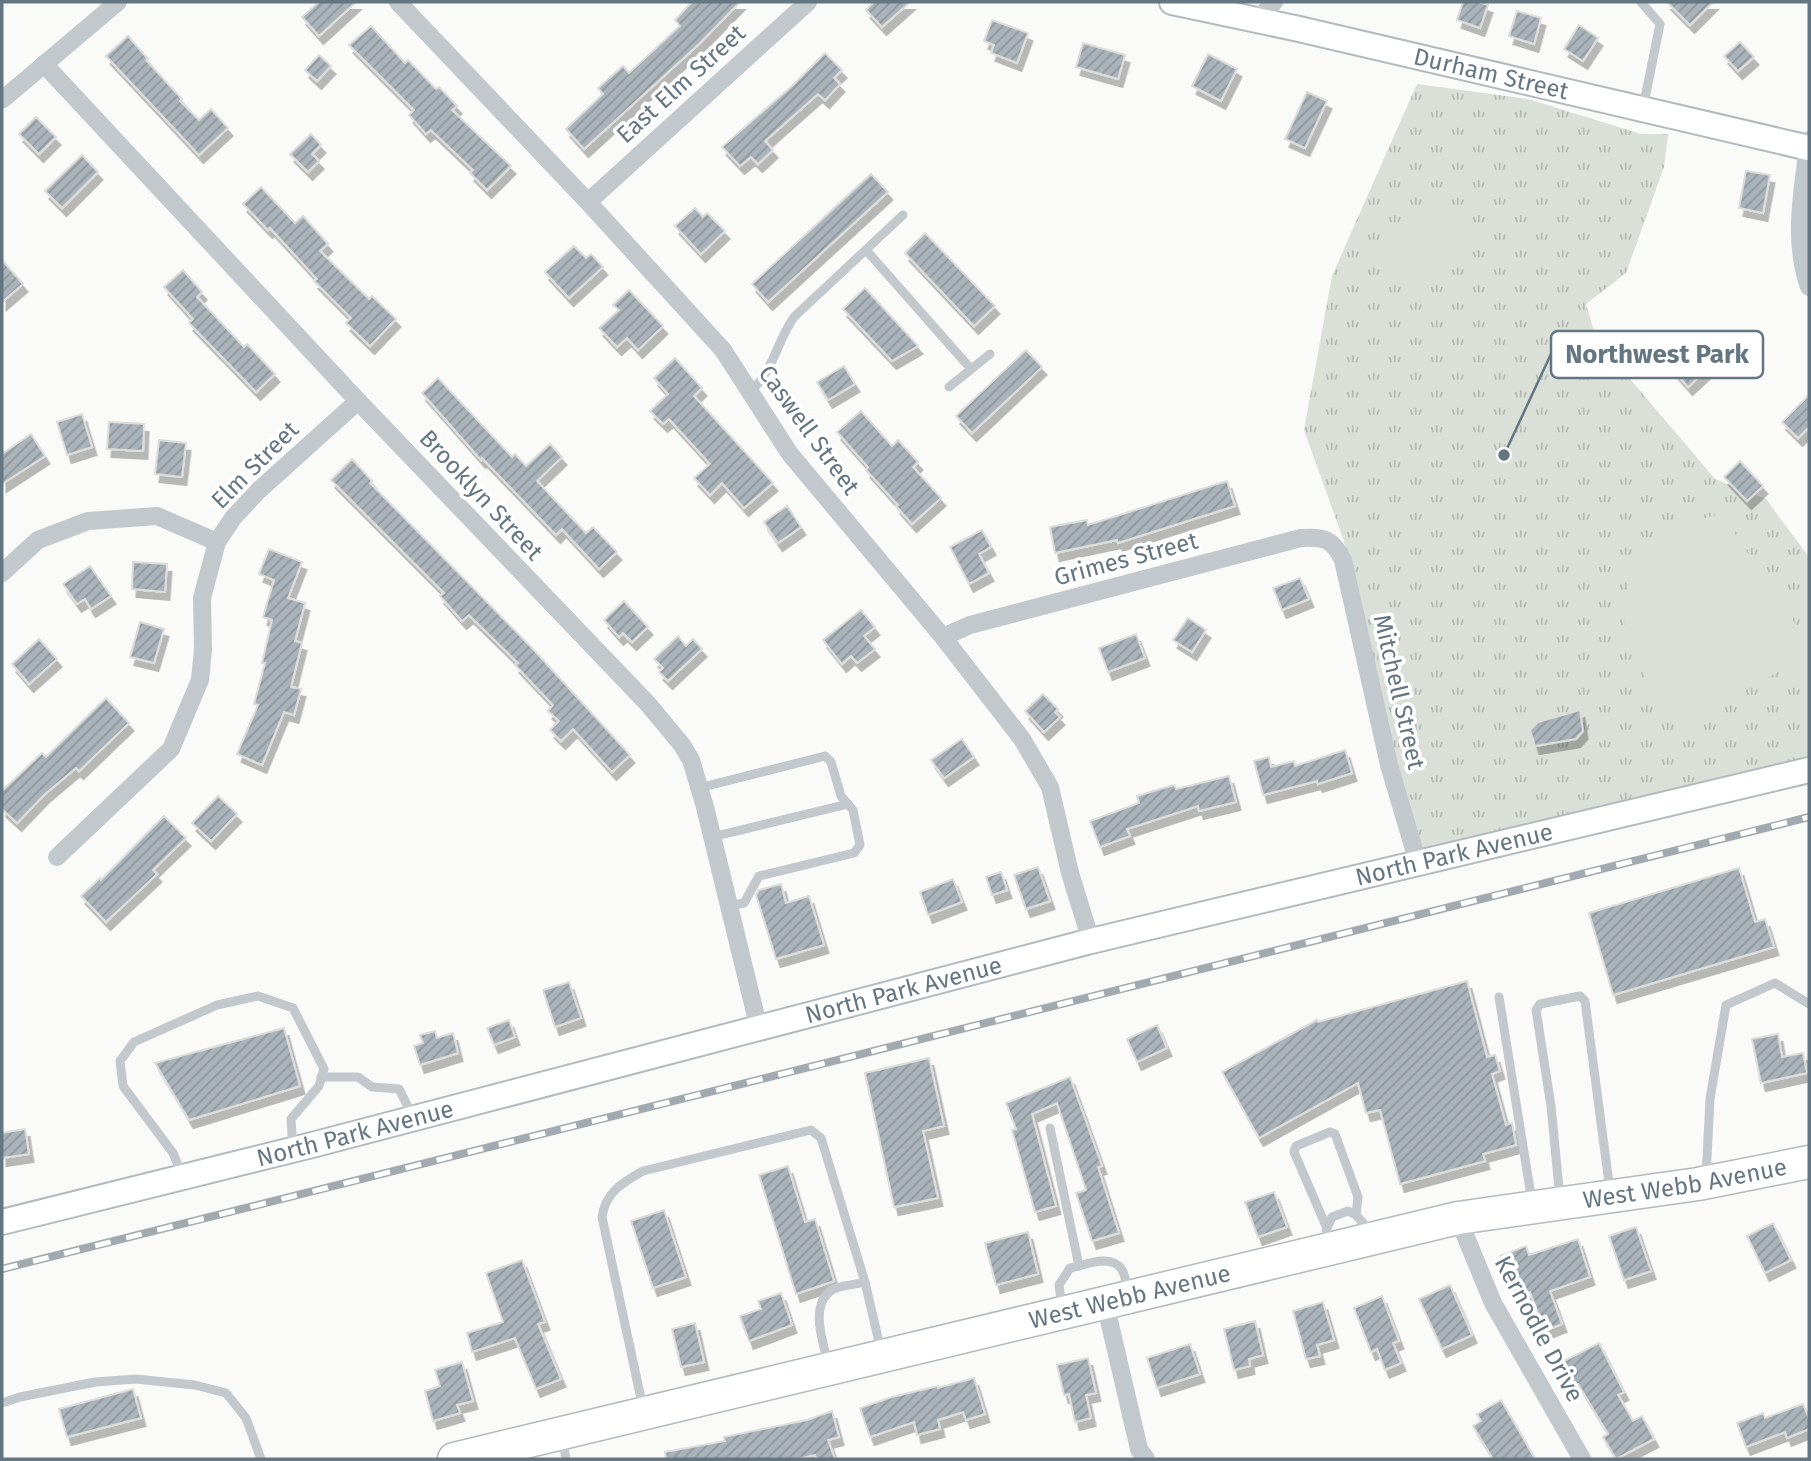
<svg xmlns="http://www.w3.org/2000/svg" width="1811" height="1461" font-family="'Fira Sans',sans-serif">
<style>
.grass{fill:url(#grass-tufts)}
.garden{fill:#dadfd7}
.building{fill:url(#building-hatch);stroke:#dcdcda;stroke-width:2;filter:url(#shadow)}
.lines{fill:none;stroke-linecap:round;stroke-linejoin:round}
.secondary-casing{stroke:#b3babf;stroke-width:28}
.highway-casing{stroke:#b4b9bd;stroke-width:35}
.lane{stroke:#c3c8cc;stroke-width:9}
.street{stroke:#c3c8cc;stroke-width:18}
.secondary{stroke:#fff;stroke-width:24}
.highway{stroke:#fff;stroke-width:32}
.rail-casing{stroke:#a2aab0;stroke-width:8}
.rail{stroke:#fff;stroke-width:5;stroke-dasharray:16;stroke-linecap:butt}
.labels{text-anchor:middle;stroke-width:7;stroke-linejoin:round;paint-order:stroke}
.street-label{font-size:24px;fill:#657683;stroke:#fff}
.leader{fill:none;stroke:#657683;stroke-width:2.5}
.callout-dot{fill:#657683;stroke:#fff;stroke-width:2.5}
.callout{fill:#fff;stroke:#657683;stroke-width:2.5}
.callout-label{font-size:26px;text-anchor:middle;font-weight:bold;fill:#657683}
</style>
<defs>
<pattern id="grass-tufts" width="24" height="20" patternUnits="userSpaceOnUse" patternTransform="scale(1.75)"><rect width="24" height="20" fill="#dadfd7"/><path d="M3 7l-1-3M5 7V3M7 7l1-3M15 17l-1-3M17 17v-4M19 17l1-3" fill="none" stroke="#b4b9b4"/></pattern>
<pattern id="building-hatch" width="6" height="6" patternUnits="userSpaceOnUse" patternTransform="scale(1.75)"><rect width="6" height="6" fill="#aab3b9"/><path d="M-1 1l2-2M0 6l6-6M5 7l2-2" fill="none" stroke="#8e969c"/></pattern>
<filter id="shadow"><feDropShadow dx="4.5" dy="8" stdDeviation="0" flood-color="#0004"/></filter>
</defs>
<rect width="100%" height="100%" fill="#fafaf8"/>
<path class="grass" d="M1417,84L1528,99L1641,134H1668L1664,167L1626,273L1586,304L1593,328L1631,380L1715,479L1766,499L1809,557V763L1420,852L1410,819L1344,541L1304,430L1332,276Z"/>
<g class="garden">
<path d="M1440,195L1470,235L1405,287L1375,245Z"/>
<path d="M1721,513L1808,643L1804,658L1676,727C1649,681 1606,630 1632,575C1639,559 1650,544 1666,534C1683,525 1703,519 1721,513Z"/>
</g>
<g class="building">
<path d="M319,2H356L319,36L302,17Z"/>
<path d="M692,2H740L699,44L584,149L566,129L603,94L598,88L623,66L629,73L680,26L675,20Z"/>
<path d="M874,2H910L882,27L866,10Z"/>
<path d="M1463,2H1479L1488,5L1480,28L1457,20Z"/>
<path d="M1667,2H1713L1690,25Z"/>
<path d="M1517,11L1541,18L1534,44L1509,36Z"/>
<path d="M992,20L1028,33L1017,63L991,53L994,45L984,41Z"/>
<path d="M1579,25L1598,38L1583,61L1564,49Z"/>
<path d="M371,26L405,63L408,60L436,89L439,87L457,106L452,110L511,166L487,190L470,173L473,170L431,130L426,134L409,115L414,110L349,45Z"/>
<path d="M128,36L148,59L146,60L182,99L180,101L199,120L211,109L228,128L199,155L106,56Z"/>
<path d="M1740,42L1754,57L1738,71L1724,56Z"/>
<path d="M1083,43L1125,55L1118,79L1076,67Z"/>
<path d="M825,53L842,70L834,78L840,84L825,100L818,94L765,141L773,150L758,164L751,157L740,166L722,147L791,87Z"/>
<path d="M1208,54L1237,69L1221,101L1192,86Z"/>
<path d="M319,55L331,66L317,81L305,70Z"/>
<path d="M1307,92L1327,101L1305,148L1285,139Z"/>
<path d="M36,117L56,137L39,154L19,134Z"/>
<path d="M311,134L321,145L312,154L319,161L308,172L290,154Z"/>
<path d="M82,155L98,172L62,208L45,191Z"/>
<path d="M1746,171L1770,175L1763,213L1739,208Z"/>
<path d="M871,174L888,192L768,302L752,284Z"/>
<path d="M261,187L295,223L303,216L328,244L320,251L369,299L372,296L396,319L370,346L346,323L351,318L314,281L317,279L270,228L268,230L243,204Z"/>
<path d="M695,208L703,217L707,213L725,231L701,254L675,226Z"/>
<path d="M925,233L995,306L974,326L905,253Z"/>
<path d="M574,246L586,258L591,254L603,267L569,298L545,272Z"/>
<path d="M2,260L23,284L2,302Z"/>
<path d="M183,270L202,292L197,297L244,347L247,344L275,374L256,392L189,323L193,319L164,287Z"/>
<path d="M865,288L918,346L892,361L843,309Z"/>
<path d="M629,290L663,326L638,350L627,338L617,347L599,328L619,310L613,305Z"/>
<path d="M1683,332L1712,365L1688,387L1659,354Z"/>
<path d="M1026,350L1042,367L972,433L956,416Z"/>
<path d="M675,358L702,388L694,396L773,483L744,508L722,483L710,495L694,478L710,464L669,419L663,424L650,411L668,394L654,378Z"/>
<path d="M844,366L855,384L828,400L817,382Z"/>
<path d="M438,378L512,457L515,454L526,466L550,444L562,457L537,481L586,533L593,527L617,552L599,569L562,529L556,535L482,458L481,460L422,393Z"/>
<path d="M1809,395V427L1798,438L1782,422Z"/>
<path d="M861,411L892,446L898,440L918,462L913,467L941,498L912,524L896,506L898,505L866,470L868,467L837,432Z"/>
<path d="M82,414L92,447L67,455L57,422Z"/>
<path d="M109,422L144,424L143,451L107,449Z"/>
<path d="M31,434L45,456L2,484V454Z"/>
<path d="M159,440L186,443L182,477L155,474Z"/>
<path d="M352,459L372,481L370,483L532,648L630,755L612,772L573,729L561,741L550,730L559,721L548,711L553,705L515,665L518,663L469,615L462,621L440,596L444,593L331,480Z"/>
<path d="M1740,461L1763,486L1747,501L1724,477Z"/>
<path d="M1227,481L1235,506L1118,543L1117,540L1055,553L1050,527L1087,520L1088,525Z"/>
<path d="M787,506L801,527L778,543L764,522Z"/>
<path d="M982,530L991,547L979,554L989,573L969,584L950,547Z"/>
<path d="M269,549L302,562L288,598L305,603L295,641L302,643L291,687L301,689L294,715L284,712L262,765L237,754L258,705L254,704L265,663H262L272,620L263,617L274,580L259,574Z"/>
<path d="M133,562L167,564L165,592L132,589Z"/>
<path d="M90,566L111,596L91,609L85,599L77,604L63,584Z"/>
<path d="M1300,578L1309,599L1282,610L1273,588Z"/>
<path d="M624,601L648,627L632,642L623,633L619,637L604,620Z"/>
<path d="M861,610L875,627L864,636L875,649L857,663L851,656L842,664L823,640Z"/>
<path d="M1188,618L1206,630L1192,652L1173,640Z"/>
<path d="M140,622L164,629L154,663L130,657Z"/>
<path d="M1136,634L1145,658L1108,672L1099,648Z"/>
<path d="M678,636L686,646L693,639L702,649L668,681L659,672L663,668L654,659Z"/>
<path d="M39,639L57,659L29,684L12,664Z"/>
<path d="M1043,694L1058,709L1055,712L1060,717L1044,732L1025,711Z"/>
<path d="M106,698L129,723L79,771L76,768L45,794L17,823L2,809V791L42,753L46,757Z"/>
<path d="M1580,710L1583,731L1576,739L1535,746L1530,730L1538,722Z"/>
<path d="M962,739L974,757L944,778L931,760Z"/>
<path d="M1345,750L1352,773L1318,784L1317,781L1263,795L1254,761L1269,757L1271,767L1294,761L1295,766Z"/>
<path d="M1229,776L1236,802L1199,811L1198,806L1127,829L1130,836L1100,847L1090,821L1139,803L1137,796L1174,785L1176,789Z"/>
<path d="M218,796L237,814L211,841L192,823Z"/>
<path d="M164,816L186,838L153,870L157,874L106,922L81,896L100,878L101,880Z"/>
<path d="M1038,867L1050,901L1026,909L1014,875Z"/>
<path d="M1739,868L1755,922L1765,919L1774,947L1613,995L1589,913Z"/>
<path d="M1001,872L1007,890L992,895L986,877Z"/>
<path d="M953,879L962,902L928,915L920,892Z"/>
<path d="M781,884L786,903L809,896L824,945L776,959L756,895L759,890Z"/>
<path d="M1467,981L1487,1057L1495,1055L1500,1071L1492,1074L1506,1125L1512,1123L1516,1145L1483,1154L1485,1161L1400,1184L1380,1110L1366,1113L1358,1083L1259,1138L1222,1072L1317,1020L1318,1022Z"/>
<path d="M569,982L581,1018L555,1027L543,990Z"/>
<path d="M509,1020L515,1037L494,1045L487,1028Z"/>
<path d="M1157,1025L1167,1048L1137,1062L1127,1039Z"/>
<path d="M284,1028L300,1086L189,1120L155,1063Z"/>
<path d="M435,1031L437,1038L453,1033L458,1053L420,1065L414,1046L423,1043L420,1035Z"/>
<path d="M1778,1034L1782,1057L1803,1053L1807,1073L1761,1083L1752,1039Z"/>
<path d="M929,1058L944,1126L923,1131L938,1198L894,1207L865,1073Z"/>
<path d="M1070,1077L1102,1166L1098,1167L1119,1233L1092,1241L1076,1193L1086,1190L1057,1103L1032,1114L1056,1206L1035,1212L1012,1130L1016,1129L1006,1103Z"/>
<path d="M25,1129L29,1154L2,1158V1133Z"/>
<path d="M788,1166L805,1222L815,1219L834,1281L796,1294L759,1175Z"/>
<path d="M1274,1192L1287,1227L1258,1237L1245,1202Z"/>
<path d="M664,1210L686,1277L653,1288L631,1221Z"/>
<path d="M1773,1223L1791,1260L1765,1273L1747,1236Z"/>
<path d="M1636,1227L1651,1271L1624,1280L1609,1236Z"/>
<path d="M1028,1232L1038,1274L996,1285L985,1243Z"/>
<path d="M1578,1239L1590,1277L1550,1291L1562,1324L1545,1331L1530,1292L1515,1297L1500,1256L1526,1246L1529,1255Z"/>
<path d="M522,1260L545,1322L538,1324L561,1379L536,1389L515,1338L472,1352L467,1333L503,1322L486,1273Z"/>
<path d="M1450,1285L1472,1335L1442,1349L1419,1299Z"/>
<path d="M781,1293L792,1325L749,1341L740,1316L761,1309L758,1301Z"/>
<path d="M1382,1296L1399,1341L1393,1343L1401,1363L1385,1370L1377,1349L1371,1352L1354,1308Z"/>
<path d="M1323,1302L1334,1340L1317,1345L1320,1356L1306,1359L1293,1311Z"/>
<path d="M1255,1321L1263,1355L1249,1359L1250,1366L1234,1370L1224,1329Z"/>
<path d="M695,1323L704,1362L681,1367L672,1329Z"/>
<path d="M1599,1343L1624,1392L1618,1395L1633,1421L1642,1416L1654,1439L1616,1459L1603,1437L1608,1434L1578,1384L1572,1387L1560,1363Z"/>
<path d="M1190,1344L1200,1374L1157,1388L1147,1358Z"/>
<path d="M1088,1358L1096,1393L1086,1395L1091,1418L1075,1422L1069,1394L1064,1395L1057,1365Z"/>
<path d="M462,1362L473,1401L457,1405L460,1413L433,1421L425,1391L440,1386L435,1370Z"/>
<path d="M974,1378L985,1414L966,1420L963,1412L938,1420L940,1429L917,1435L914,1422L870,1437L860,1408L892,1397L938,1386V1388Z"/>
<path d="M133,1389L141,1418L67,1437L59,1409Z"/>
<path d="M1501,1400L1522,1436L1535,1459H1493L1473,1426L1481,1421L1477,1414Z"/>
<path d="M1803,1404L1809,1419V1429L1787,1438L1785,1432L1746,1447L1737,1423L1763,1413L1765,1418Z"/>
<path d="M832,1411L839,1437L828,1440L835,1459H817L815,1455L798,1459H666L665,1452L725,1441L724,1437L807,1420Z"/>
</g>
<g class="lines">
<defs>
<g id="secondary">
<path id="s1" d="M1172,2L1299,29L1809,148"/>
<path id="s2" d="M2,1222L312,1145L1091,941L1809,770"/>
</g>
<g id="highway">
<path id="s3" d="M454,1459L1458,1218L1698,1184L1809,1162"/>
</g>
</defs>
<use href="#secondary" class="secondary-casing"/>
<use href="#highway" class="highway-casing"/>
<g class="lane">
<path d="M1641,2L1660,24L1643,108"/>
<path d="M866,250L971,369"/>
<path d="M949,387L990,354"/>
<path d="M751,391C775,368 776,343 794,317L903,215"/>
<path d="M699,788L825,756L831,762L841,796L853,810L860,845L854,853L759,876L744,903L729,906"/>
<path d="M712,837L848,804"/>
<path d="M1499,997L1532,1202"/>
<path d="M321,1077H358L372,1087L399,1089L413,1117"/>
<path d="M1050,1128L1079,1266"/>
<path d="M182,1175L173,1153L123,1086L120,1061L134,1042L217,1005L258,996L293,1008L324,1069L319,1086L291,1119L293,1149"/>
<path d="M1706,1177L1710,1099L1726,1005L1775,983L1809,1004"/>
<path d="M1560,1199L1551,1106L1536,1010L1540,1004L1580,996L1585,1001L1610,1191"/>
<path d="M1326,1226L1294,1152L1296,1146L1330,1132L1335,1134L1358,1197L1356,1215"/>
<path d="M1326,1230L1332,1217L1348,1211L1356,1215L1371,1232"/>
<path d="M1062,1308L1059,1285L1070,1268C1085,1265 1112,1253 1122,1270C1126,1276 1126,1286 1127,1292"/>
<path d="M828,1363C823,1342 809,1305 832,1290C840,1285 855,1285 865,1282L881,1351"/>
<path d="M2,1403L20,1397L95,1382L136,1379L195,1385L226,1393L246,1418L261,1459"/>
<path d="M643,1408L602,1217C605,1193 623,1182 643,1171L811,1130L821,1138L865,1282"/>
<path d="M562,1438L566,1459"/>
</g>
<g class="street">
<path d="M398,2L588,202L723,350L790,454L943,637L1022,739L1050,787L1070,873L1091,941"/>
<path d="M1257,20L1274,2"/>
<path d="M44,64L358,401L648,704L682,745L691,760L705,807L759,1029"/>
<path d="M2,100L118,2"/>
<path d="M1809,140C1803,189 1792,239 1809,287"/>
<path d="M588,202L808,2"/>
<path d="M2,573L38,540L88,521L157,516L217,542"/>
<path d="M943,637L970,625L1301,538C1324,537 1332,538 1343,560L1389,765L1418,863"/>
<path d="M57,857L171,749L200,680L203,650L202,598L217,542L233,518L258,491L358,401"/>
<path d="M1458,1218L1493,1303L1582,1459"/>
<path d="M1105,1303L1139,1449L1146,1459"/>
</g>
<use href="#secondary" class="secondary"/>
<use href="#highway" class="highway"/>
<defs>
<path id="rail" d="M2,1269L1809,817"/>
</defs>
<use href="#rail" class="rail-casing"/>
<use href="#rail" class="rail"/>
</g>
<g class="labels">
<g class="street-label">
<text dy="8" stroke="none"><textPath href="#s1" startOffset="327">Durham Street</textPath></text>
<text transform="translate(681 84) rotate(-42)" y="8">East Elm Street</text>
<text transform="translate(809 430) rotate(54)" y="8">Caswell Street</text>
<text transform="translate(255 465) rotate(-45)" y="8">Elm Street</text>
<text transform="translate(481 495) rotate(47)" y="8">Brooklyn Street</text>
<text transform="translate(1126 559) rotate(-15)" y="8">Grimes Street</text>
<text transform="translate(1399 692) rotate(77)" y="8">Mitchell Street</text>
<text dy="8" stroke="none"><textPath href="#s2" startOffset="1498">North Park Avenue</textPath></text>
<text dy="8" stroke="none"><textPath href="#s2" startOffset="931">North Park Avenue</textPath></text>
<text dy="8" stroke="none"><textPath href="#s2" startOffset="364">North Park Avenue</textPath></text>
<text dy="8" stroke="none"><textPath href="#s3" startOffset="1262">West Webb Avenue</textPath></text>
<text dy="8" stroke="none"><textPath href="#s3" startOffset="695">West Webb Avenue</textPath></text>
<text transform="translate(1539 1329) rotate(62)" y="8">Kernodle Drive</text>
</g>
</g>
<path class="leader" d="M1504 455L1551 354"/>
<circle class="callout-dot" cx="1504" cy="455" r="7"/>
<rect class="callout" x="1551" y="331" width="212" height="47" rx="7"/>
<g class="callout-label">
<text x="1657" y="363">Northwest Park</text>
</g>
<rect width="1811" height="1461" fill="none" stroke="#657683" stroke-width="7"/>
</svg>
